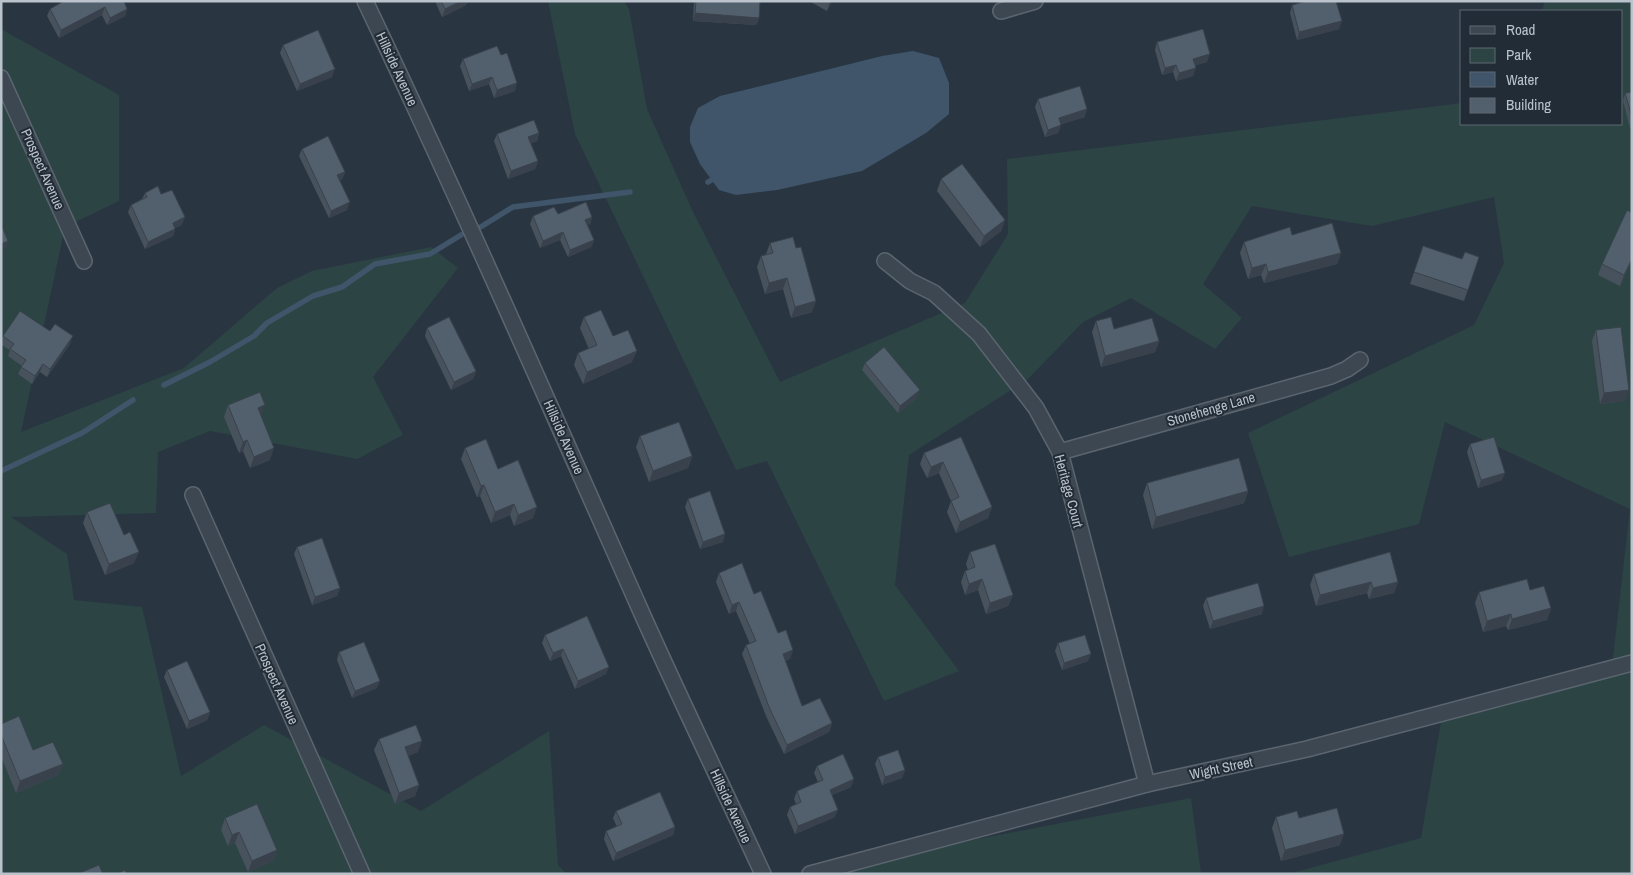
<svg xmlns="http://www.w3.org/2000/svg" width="1633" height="875" font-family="'Archivo Narrow',sans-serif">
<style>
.green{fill:#2c4444}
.water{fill:#40556a}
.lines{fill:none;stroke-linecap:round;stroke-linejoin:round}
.stream{stroke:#40556a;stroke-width:5.5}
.street-casing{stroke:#5b656f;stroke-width:18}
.street{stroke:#3d4752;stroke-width:15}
.wall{fill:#47525d}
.shaded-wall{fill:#39424c}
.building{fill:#525f6c;stroke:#39424c}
.labels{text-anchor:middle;stroke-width:4;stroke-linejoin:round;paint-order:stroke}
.street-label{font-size:14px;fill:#bac2cb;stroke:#222c37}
</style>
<rect width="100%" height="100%" fill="#293642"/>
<g class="green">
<path d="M548,1H624L629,9L647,109L693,212L780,382L965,303L1008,234L1007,159L1462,103V124H1622V11H1542L1545,1H1632V874H1288L1421,838L1442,716L1611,675L1630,509L1445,422L1419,524L1289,557L1248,433L1474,325L1504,263L1494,197L1372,226L1252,206L1203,284L1242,318L1215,349L1131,298L1083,322L1028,379L909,455L895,585L959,671L884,701L767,461L736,470L575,134Z"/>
<path d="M1,29L119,95V201L65,227L21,432L184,368L277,288L312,271L431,247L458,268L373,377L403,435L357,459L210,431L158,452L156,513L11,517L67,554L74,600L142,607L181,776L264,725L421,811L549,731L558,865L567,874H1Z"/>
<path d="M1191,798L1201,874H827L854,863Z"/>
</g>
<path class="water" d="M913,51L939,58L949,83V114L926,133L862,171L777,190L736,195L719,190L700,164L690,142V127L698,108L720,96L882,56Z"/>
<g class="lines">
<g class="stream">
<path d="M708,182L718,176"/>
<path d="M479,228L513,207L630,192"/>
<path d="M164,385L210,362L254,336L267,323L313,296L342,287L375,264L430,254L461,235"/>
<path d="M1,471L82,433L133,400"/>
</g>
<defs>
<g id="street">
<path d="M365,1C460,201 549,404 639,607C679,697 722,785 763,874"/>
<path d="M1001,11L1035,1"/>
<path d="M1,78L84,261"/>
<path d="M885,261L910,281L934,293L979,334L1036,408L1060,452L1147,784"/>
<path d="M1060,452L1331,376L1347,369L1360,360"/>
<path d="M193,495L362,874"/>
<path d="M810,874L1147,784L1307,749L1632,663"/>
</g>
</defs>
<use href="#street" class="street-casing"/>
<use href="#street" class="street"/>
</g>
<g class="wall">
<path d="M64,1L127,9L125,16L107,25L102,15L59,38L47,16L50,9Z"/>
<path d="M435,1H468L466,5L442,17Z"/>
<path d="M694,1H760L759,18L756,25L693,21Z"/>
<path d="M809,1H832L827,11Z"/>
<path d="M1292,5L1339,29L1297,40L1290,13Z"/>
<path d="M1157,42L1207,62L1195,65L1193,76L1176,81L1173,72L1162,75L1155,50Z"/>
<path d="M283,45L332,77L297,91L280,53Z"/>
<path d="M463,59L515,91L494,98L489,84L469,91L460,66Z"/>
<path d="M1632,92V128H1630L1623,101L1625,93Z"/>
<path d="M1038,99L1085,117L1061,124L1058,133L1045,137L1035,107Z"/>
<path d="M539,133L537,141L531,143L538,161L535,169L508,179L494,141L497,134Z"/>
<path d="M302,149L345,172L342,179L340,180L347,210L329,218L299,156Z"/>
<path d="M941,179L1005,220L1001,231L980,247L937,191Z"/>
<path d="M145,193L161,194L182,225L175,228V229L173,236L145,249L128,212L131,205L142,199Z"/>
<path d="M558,214L592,217L590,224L588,225L594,240L591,247L568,257L560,240L540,248L530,224L533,216Z"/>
<path d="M1292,235L1341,253L1337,264L1264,283L1261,275L1248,279L1240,253L1244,242Z"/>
<path d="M770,243L812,312L791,318L783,289L765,294L757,267L761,256L766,254Z"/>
<path d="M1423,246L1462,259L1479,257L1464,301L1410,284Z"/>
<path d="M1632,261L1620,286L1598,275L1602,264Z"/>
<path d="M584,317L613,336L632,362L583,384L574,365L578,353L589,349L580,328Z"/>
<path d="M1096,321L1114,329L1159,341L1155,352L1101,367L1092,332Z"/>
<path d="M427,328L476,371L473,379L451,390L425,336Z"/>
<path d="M1596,330L1625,401L1600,404L1592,341Z"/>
<path d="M50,331L70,344L47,377L40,372L32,384L18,374L22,366L8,356L10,350L1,345V341L3,336Z"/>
<path d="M865,363L917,398L898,413L862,370Z"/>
<path d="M228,405L261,416L270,460L250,468L243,451L239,453L224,417Z"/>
<path d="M640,436L692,456L688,468L649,482L636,447Z"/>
<path d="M961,437L992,507L988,518L956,533L947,512L951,501L939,473L927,478L920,464L924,453Z"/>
<path d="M1470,444L1502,480L1478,488L1467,452Z"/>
<path d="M465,448L498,469L533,518L514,526L510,515L491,523L480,496L477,497L461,459Z"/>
<path d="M1147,483L1248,491L1244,503L1152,529L1143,495Z"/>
<path d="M688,499L723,542L700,549L685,507Z"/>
<path d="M87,512L134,563L105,575L83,523Z"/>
<path d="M297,547L340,588L337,596L312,605L294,554Z"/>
<path d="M970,552L1013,595L1008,606L986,614L978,590L965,595L961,582L965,571L968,570L966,564Z"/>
<path d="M719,573L754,594L778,633L790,659L785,661L802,706L832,723L829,732L784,754L766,716L742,654L746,645L750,644L736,611L729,614L716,582Z"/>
<path d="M1314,574L1398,582L1394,593L1369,599L1367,593L1316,606L1310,585Z"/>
<path d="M1530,590L1551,608L1547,620L1508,630L1506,626L1483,632L1475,603L1479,592Z"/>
<path d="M1206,598L1262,614L1210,629L1203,606Z"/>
<path d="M545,635L606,674L575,689L561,656L550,661L542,643Z"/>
<path d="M1058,643L1088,661L1062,670L1055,651Z"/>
<path d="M339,652L377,688L352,698L337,660Z"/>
<path d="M167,670L210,712L207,720L187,729L164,677Z"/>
<path d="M1,724L33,750L63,764L58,775L16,793L1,756Z"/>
<path d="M379,739L418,752L408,756L419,785L415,796L395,804L374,750Z"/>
<path d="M878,757L905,770L902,778L882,785L875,764Z"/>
<path d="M817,766L851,787L832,795L835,817L795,834L787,815L790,807L796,804L794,799L797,791L818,782L814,773Z"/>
<path d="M616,811L675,827L673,835L613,861L604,839L606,831L617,827L613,818Z"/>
<path d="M1276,817L1299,818L1340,845L1281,861L1272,828Z"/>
<path d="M225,818L277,850L273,861L248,872L235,843L228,846L221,830Z"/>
</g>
<g class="shaded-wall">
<path d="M461,1H468L466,5L442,17L445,9Z"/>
<path d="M830,1H832L827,11Z"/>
<path d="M105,7L102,15L59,38L61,30Z"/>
<path d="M127,9L125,16L107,25L110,18Z"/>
<path d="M695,13L759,18L756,25L693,21Z"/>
<path d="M1342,21L1339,29L1297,40L1299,32Z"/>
<path d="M1210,54L1207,62L1191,67L1193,59Z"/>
<path d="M1176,65L1173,72L1162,75L1165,68Z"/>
<path d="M1196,68L1193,76L1176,81L1179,73Z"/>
<path d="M335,69L332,77L297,91L300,84Z"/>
<path d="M492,77L489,84L469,91L472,84Z"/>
<path d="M517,83L515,91L494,98L497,90Z"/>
<path d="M1087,109L1085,117L1056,126L1059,118Z"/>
<path d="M1061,125L1058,133L1045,137L1048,130Z"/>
<path d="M539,133L537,141L526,145L528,137Z"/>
<path d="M538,161L535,169L508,179L511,171Z"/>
<path d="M345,172L342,179L334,183L337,175Z"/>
<path d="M350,202L347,210L329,218L331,211Z"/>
<path d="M185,217L182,225L170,230L173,223Z"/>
<path d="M592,217L590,224L583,228L585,220Z"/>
<path d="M1005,220L1001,231L980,247L984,236Z"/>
<path d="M175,229L173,236L145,249L148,242Z"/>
<path d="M563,232L560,240L540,248L543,241Z"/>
<path d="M594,240L591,247L568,257L570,250Z"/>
<path d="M8,241L6,248L1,250V244Z"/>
<path d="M1341,253L1337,264L1264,283L1268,272Z"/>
<path d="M1632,259V261L1620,286L1624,275Z"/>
<path d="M1266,264L1261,275L1248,279L1252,268Z"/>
<path d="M787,278L783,289L765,294L769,283Z"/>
<path d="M816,301L812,312L791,318L795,307Z"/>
<path d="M73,336L70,344L47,377L50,369Z"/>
<path d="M1159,341L1155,352L1101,367L1105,356Z"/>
<path d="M637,351L632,362L583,384L587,372Z"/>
<path d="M43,364L40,372L32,384L35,376Z"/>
<path d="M476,371L473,379L451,390L454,382Z"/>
<path d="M920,390L917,398L898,413L900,406Z"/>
<path d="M1629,390L1625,401L1600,404L1604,393Z"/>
<path d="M265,405L261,416L258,408Z"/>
<path d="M247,440L243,451L239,453L243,442Z"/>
<path d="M274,448L270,460L250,468L254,457Z"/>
<path d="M692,456L688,468L649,482L653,471Z"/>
<path d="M943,462L939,473L927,478L931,467Z"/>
<path d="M1505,473L1502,480L1478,488L1481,480Z"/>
<path d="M484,485L480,496L477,497L481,486Z"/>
<path d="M1248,491L1244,503L1152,529L1156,517Z"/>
<path d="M514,504L510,515L491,523L495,512Z"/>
<path d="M537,507L533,518L514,526L518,515Z"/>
<path d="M992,507L988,518L956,533L960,522Z"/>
<path d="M725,534L723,542L700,549L703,542Z"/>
<path d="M139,552L134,563L105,575L109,564Z"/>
<path d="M982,579L978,590L965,595L969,584Z"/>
<path d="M1371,582L1367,593L1316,606L1320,595Z"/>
<path d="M1398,582L1394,593L1369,599L1373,588Z"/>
<path d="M340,588L337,596L312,605L315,597Z"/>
<path d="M1013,595L1008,606L986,614L990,603Z"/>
<path d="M739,602L736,611L729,614L732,605Z"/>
<path d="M1264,606L1262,614L1210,629L1213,621Z"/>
<path d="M1551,608L1547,620L1508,630L1512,619Z"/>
<path d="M1511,614L1506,626L1483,632L1487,621Z"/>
<path d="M563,649L561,656L550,661L553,653Z"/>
<path d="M793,650L790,659L779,663L783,654Z"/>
<path d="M1091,654L1088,661L1062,670L1064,663Z"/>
<path d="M609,667L606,674L575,689L578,681Z"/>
<path d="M380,681L377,688L352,698L355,691Z"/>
<path d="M210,712L207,720L187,729L189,721Z"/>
<path d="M832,723L829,732L784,754L787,745Z"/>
<path d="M422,741L418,752L401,759L405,747Z"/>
<path d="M63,764L58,775L16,793L20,781Z"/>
<path d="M905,770L902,778L882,785L885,777Z"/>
<path d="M854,779L851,787L827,797L830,790Z"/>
<path d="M419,785L415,796L395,804L399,793Z"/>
<path d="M838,810L835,817L795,834L798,826Z"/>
<path d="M675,827L673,835L613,861L616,853Z"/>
<path d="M239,832L235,843L228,846L232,835Z"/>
<path d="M1344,834L1340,845L1281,861L1285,850Z"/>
<path d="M277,850L273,861L248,872L252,861Z"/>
</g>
<g class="building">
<path d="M64,1H124L127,9L110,18L105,7L61,30L50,9Z"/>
<path d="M441,1H461L445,9Z"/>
<path d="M696,1H760L759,18L695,13Z"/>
<path d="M1307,1H1336L1342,21L1299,32L1292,5Z"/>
<path d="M1203,29L1210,54L1193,59L1196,68L1179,73L1176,65L1165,68L1157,42Z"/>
<path d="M318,30L335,69L300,84L283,45Z"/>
<path d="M497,46L501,55L507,53L517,83L497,90L492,77L472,84L463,59Z"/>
<path d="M1080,86L1087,109L1059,118L1061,125L1048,130L1038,99Z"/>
<path d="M1632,92V117L1625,93Z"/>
<path d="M534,120L539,133L528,137L538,161L511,171L497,134Z"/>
<path d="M328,136L345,172L337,175L350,202L331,211L302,149Z"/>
<path d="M962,164L1005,220L984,236L941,179Z"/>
<path d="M158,186L161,194L172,190L185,217L173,223L175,229L148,242L131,205L147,197L145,193Z"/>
<path d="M586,202L592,217L585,220L594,240L570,250L563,232L543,241L533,216L554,207L558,214Z"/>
<path d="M1627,210L1632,213V259L1624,275L1602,264Z"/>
<path d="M1332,223L1341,253L1268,272L1266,264L1252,268L1244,242L1290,227L1292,235Z"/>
<path d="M1,224L8,241L1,244Z"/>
<path d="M793,237L796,248L801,247L816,301L795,307L787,278L769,283L761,256L773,253L770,243Z"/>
<path d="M1423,246L1462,259L1465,252L1479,257L1468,290L1414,272Z"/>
<path d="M601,310L613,336L628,330L637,351L587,372L578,353L597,345L584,317Z"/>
<path d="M20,311L50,331L55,324L73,336L50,369L43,364L35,376L21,367L26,360L10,349L14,344L3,336Z"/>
<path d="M449,317L476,371L454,382L427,328Z"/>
<path d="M1111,317L1114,329L1152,318L1159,341L1105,356L1096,321Z"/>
<path d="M1621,327L1629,390L1604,393L1596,330Z"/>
<path d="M884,347L920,390L900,406L865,363Z"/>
<path d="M260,392L265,405L258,408L274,448L254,457L247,440L243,442L228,405Z"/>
<path d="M679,422L692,456L653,471L640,436Z"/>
<path d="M961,437L992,507L960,522L951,501L959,497L943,462L931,467L924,453Z"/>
<path d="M1494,437L1505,473L1481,480L1470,444Z"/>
<path d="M486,439L498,469L518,460L537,507L518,515L514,504L495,512L484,485L481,486L465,448Z"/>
<path d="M1239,458L1248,491L1156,517L1147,483Z"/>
<path d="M710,491L725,534L703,542L688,499Z"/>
<path d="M110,503L124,535L130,532L139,552L109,564L87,512Z"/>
<path d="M322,538L340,588L315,597L297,547Z"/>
<path d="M995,544L1013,595L990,603L982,579L969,584L965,571L975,567L970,552Z"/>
<path d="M1390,552L1398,582L1373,588L1371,582L1320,595L1314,574Z"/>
<path d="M742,563L754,594L761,591L778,633L786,630L793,650L783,654L802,706L820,698L832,723L787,745L769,707L746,645L756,641L739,602L732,605L719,573Z"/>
<path d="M1527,579L1530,590L1544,586L1551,608L1512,619L1511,614L1487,621L1479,592Z"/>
<path d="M1258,583L1264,606L1213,621L1206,598Z"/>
<path d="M587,616L609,667L578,681L563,649L553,653L545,635Z"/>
<path d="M1085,635L1091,654L1064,663L1058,643Z"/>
<path d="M364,642L380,681L355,691L339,652Z"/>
<path d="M187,661L210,712L189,721L167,670Z"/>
<path d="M19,716L33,750L53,742L63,764L20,781L1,735V724Z"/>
<path d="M416,725L422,741L405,747L419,785L399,793L379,739Z"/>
<path d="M898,750L905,770L885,777L878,757Z"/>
<path d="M843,754L854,779L830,790L838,810L798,826L790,807L801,802L797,791L823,780L817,766Z"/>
<path d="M660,792L675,827L616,853L606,831L622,824L616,811Z"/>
<path d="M257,804L277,850L252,861L239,832L232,835L225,818Z"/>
<path d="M1337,808L1344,834L1285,850L1276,817L1297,811L1299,818Z"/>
<path d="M99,865L103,874H77Z"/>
<path d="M125,870L127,874H117Z"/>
</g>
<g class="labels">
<g class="street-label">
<text transform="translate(397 69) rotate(65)" y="5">Hillside Avenue</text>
<text transform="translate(43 169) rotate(66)" y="5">Prospect Avenue</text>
<text transform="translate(1211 409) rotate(-16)" y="5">Stonehenge Lane</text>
<text transform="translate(564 437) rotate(66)" y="5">Hillside Avenue</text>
<text transform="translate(1069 491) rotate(75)" y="5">Heritage Court</text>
<text transform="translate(277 684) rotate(66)" y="5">Prospect Avenue</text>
<text transform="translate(1221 768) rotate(-12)" y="5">Wight Street</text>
<text transform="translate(731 806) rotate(65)" y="5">Hillside Avenue</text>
</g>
</g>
<rect width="1633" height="875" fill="none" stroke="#bac2cb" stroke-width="5"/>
<rect x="1460" y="10" width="162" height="115" fill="#222c37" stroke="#5f6872"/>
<rect x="1470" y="26" width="25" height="8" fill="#3d4752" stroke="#5f6872"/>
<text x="1506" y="35" font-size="15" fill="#bac2cb">Road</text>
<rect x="1470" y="48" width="25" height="15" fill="#2c4444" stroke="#5f6872"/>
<text x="1506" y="60" font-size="15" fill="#bac2cb">Park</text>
<rect x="1470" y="72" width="25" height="15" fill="#40556a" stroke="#5f6872"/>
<text x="1506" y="85" font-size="15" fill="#bac2cb">Water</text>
<rect x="1470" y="98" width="25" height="15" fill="#525f6c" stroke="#5f6872"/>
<text x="1506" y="110" font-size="15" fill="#bac2cb">Building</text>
</svg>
